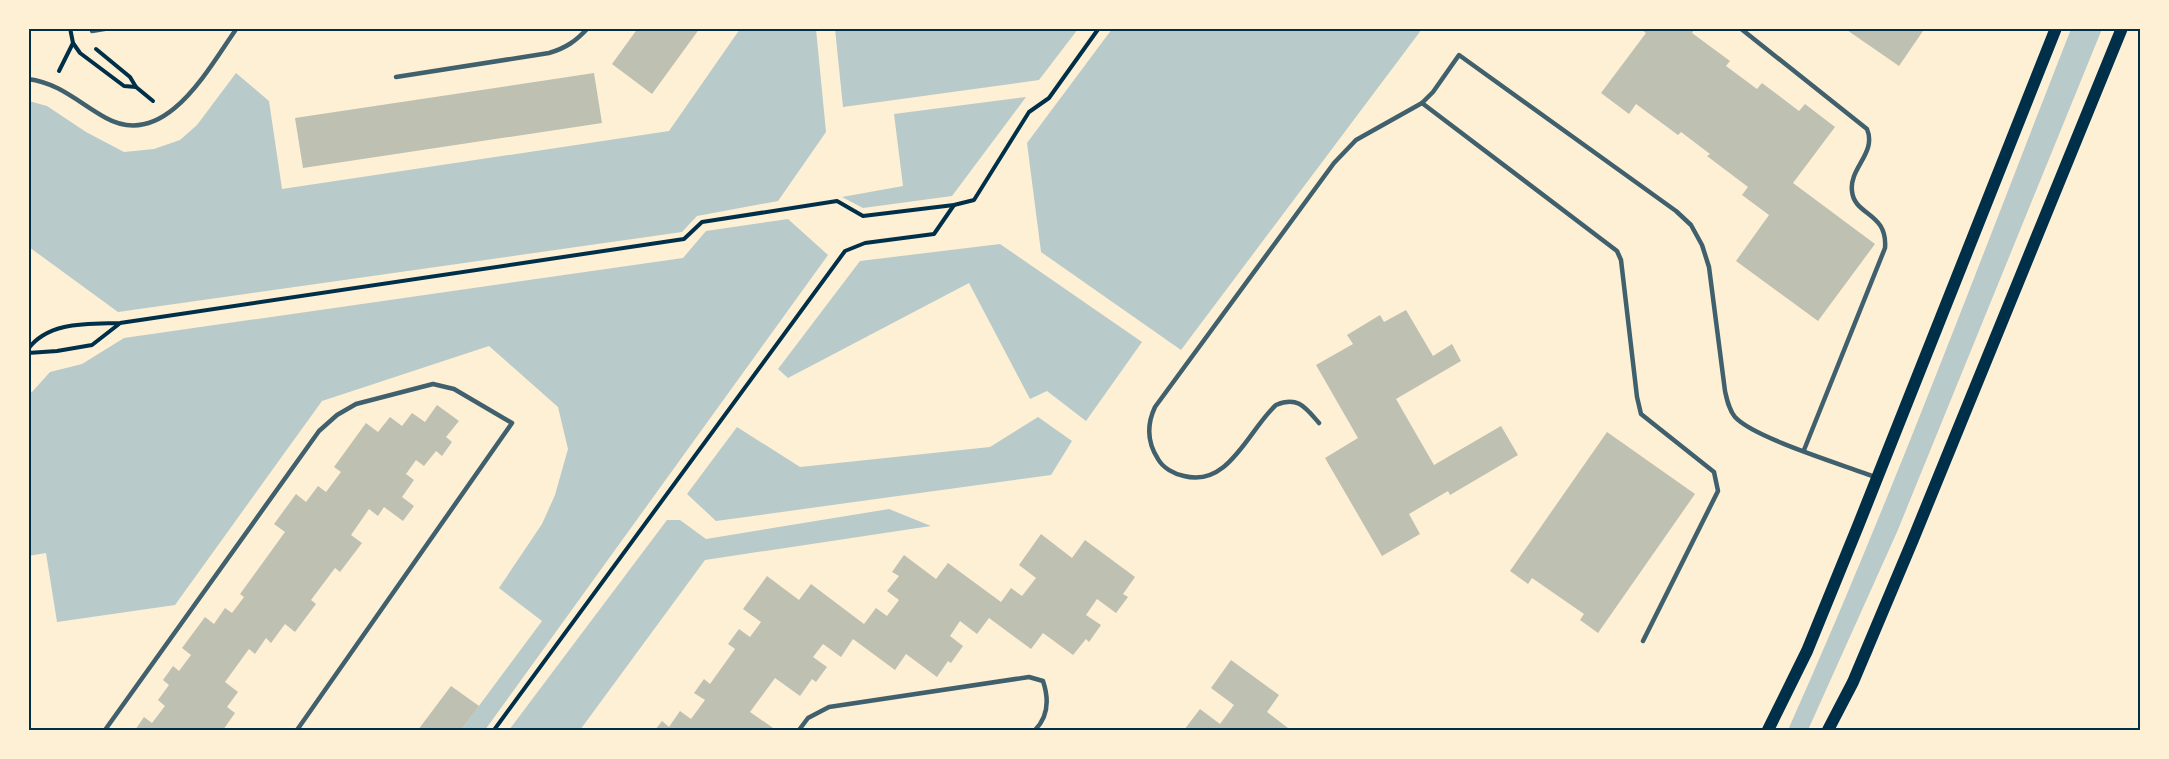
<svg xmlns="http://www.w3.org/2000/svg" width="2169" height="759" font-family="Jost,sans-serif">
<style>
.green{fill:#b9caca}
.building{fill:#bec0b2}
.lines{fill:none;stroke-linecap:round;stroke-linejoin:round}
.path{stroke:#003049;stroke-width:4}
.service{stroke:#3f606c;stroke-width:4.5}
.secondary{stroke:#003049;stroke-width:12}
.neatline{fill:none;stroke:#003049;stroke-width:2}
</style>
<rect width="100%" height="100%" fill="#fdf0d5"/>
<g class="green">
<path d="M740,29H816L826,132L778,201L697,216L682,232L118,312L29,247V101L47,106L86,132L124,152L154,149L180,140L197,125L236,73L269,101L282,189L669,131Z"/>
<path d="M835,29V28L1078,29L1039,80L843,107Z"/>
<path d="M1112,29H1422L1181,350L1041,252L1027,143Z"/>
<path d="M2071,29H2102L1897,532L1808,730H1788C1891,500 1979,263 2071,29Z"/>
<path d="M1026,97L952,196L863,208L842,197L903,186L894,114Z"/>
<path d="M788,219L828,255L485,730H461L542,621L499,588L542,524L555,495L568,449L558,407L489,346L322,401L175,605L57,622L46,553L28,556L29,392H32L50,372L82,364L124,338L683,258L706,231Z"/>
<path d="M1000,244L1142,342L1086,421L1047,391L1030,399L969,283L788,378L778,369L860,261Z"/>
<path d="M1038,417L1072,441L1051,475L716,521L687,494L737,427L800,467L990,447Z"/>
<path d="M889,509L931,526L705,560L580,730H509L667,520H680L706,539Z"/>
</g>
<g class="building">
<path d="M638,28H700L652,94L612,64Z"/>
<path d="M1639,28H1695L1692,33L1730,61L1726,66L1757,89L1762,83L1799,111L1805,104L1835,127L1793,183L1875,244L1818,321L1736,261L1769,215L1742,195L1748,187L1707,156L1710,154L1681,132L1678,135L1636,104L1629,114L1601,93L1646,33Z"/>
<path d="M1844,28H1925L1899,66Z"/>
<path d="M594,73L602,123L303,168L295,118Z"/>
<path d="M1406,310L1433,356L1452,344L1461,361L1396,399L1434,465L1501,426L1518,455L1450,495L1448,491L1409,514L1420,534L1382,556L1325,458L1358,438L1316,365L1353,344L1347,335L1380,315L1384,322Z"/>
<path d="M437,405L459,421L446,437L452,442L442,456L436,451L424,466L416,460L406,474L414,480L402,497L414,506L403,521L384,507L378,516L369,509L351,535L362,543L340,572L335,568L311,600L316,604L295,632L285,624L271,643L266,638L255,654L249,649L225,682L238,692L227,707L235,713L223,730H135L144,717L152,723L165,706L158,700L169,685L163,680L173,666L179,671L191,655L182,648L205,617L214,624L225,608L232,613L244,597L240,594L285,532L274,524L296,494L306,502L318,486L326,492L341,472L334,467L366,423L378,432L390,417L402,426L412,413L425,422Z"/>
<path d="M1607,432L1695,494L1598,633L1580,620L1584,614L1532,578L1528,584L1510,571Z"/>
<path d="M1041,534L1072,558L1085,540L1135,577L1123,594L1128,597L1116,613L1097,599L1086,615L1101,625L1089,642L1086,639L1073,655L1043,633L1031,649L989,618L977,634L960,621L950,636L963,646L951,663L948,661L937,677L906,654L895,670L853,639L841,657L823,644L813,657L827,667L816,682L812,679L800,696L775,678L750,712L776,730H655L662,721L669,727L680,711L691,719L705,700L694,693L704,679L710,684L735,649L728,644L739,629L750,637L761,622L743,609L767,576L799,600L811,584L864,624L876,608L887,616L899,600L887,591L899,576L892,572L904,555L936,579L948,563L1001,602L1011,588L1022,596L1036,578L1019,565Z"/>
<path d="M1231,660L1279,695L1267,712L1288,728L1287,730H1184L1200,709L1220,724L1234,705L1211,688Z"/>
<path d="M451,686L479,706L461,730H418Z"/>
</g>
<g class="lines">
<g class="path">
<path d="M70,28L73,43L80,53L124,86L136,87L153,101"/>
<path d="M96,49L130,77L136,87"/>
<path d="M59,71L73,43"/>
<path d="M28,349C49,321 88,324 120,323L684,239L702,222L837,201L863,216L954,205L974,200L1029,112L1049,98L1099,28"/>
<path d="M28,353L57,351L92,345L119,324"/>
<path d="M494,730L845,251L865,243L934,234L954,205"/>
</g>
<g class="service">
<path d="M1740,28L1867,129C1877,153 1849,168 1852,191C1854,216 1888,212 1885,248L1804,450"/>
<path d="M92,31L110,28"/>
<path d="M396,77L549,53C566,48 576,41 588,28"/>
<path d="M28,79C60,83 80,104 106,118C166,151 209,67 237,28"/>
<path d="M1422,103L1617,251L1621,260L1637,397L1641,414L1714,472L1718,491L1643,641"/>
<path d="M1319,423C1305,407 1298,396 1276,405C1249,429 1229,488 1184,476C1174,474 1163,468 1158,459C1147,442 1147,424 1155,407L1334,163L1356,140L1422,103L1433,92L1459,55L1676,211L1691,225L1702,245L1709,267L1725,391C1727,400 1729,410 1735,417C1754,438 1844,465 1875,477"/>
<path d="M105,730L319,431L337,415L356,404L433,384L454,389L512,423L297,730"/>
<path d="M799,730L808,718L829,707L1029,677L1043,681C1049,699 1049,716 1035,730"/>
</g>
<g class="secondary">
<path d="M1768,730L1807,651L1858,526L2056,28"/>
<path d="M1828,730L1853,682L1912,542L2122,28"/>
</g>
</g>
<rect width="2169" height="759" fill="none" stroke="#fdf0d5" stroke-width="60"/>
<rect x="30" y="30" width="2109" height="699" class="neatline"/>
</svg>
